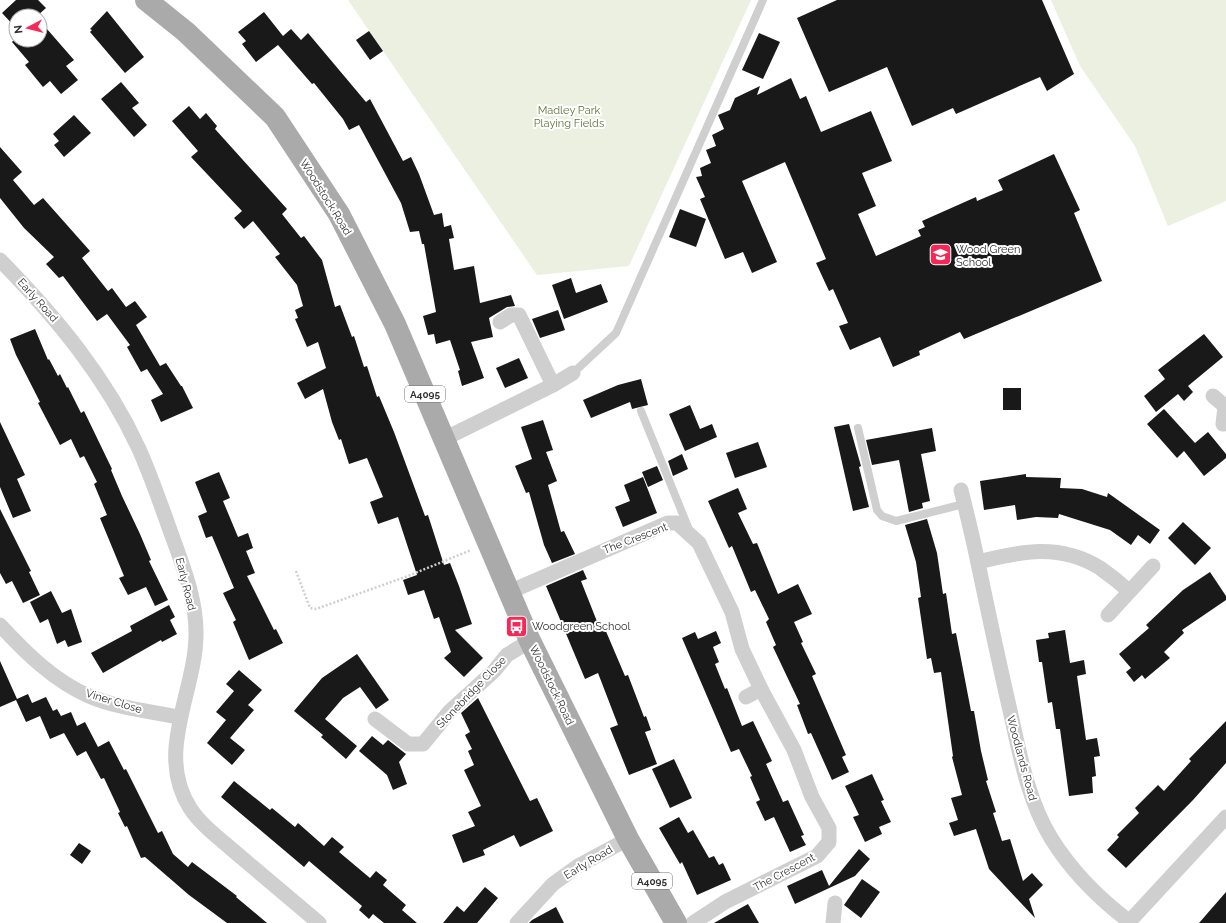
<svg xmlns="http://www.w3.org/2000/svg" width="1226" height="923" font-family="Raleway,sans-serif">
<style>
.green{fill:#ebf0e0}
.building{fill:#191919}
.lines{fill:none;stroke-linecap:round;stroke-linejoin:round}
.path{stroke:#cfcfcf;stroke-width:2.5;stroke-dasharray:2 2;stroke-linecap:butt}
.lane{stroke:#cfcfcf;stroke-width:8}
.street{stroke:#cfcfcf;stroke-width:15}
.primary{stroke:#aaa;stroke-width:22}
.labels{text-anchor:middle;stroke-width:4;stroke-linejoin:round;paint-order:stroke}
.shield{fill:#fff;stroke:#707070;stroke-width:1}
.shield-label{font-size:10px;font-weight:bold;fill:#323232}
.park-label{font-size:11px;fill:#5d743a;stroke:#fff}
.street-label{font-size:11px;fill:#323232;stroke:#fff}
.poi-label{font-size:11px;fill:#323232;stroke:#fff;text-anchor:start}
</style>
<rect width="100%" height="100%" fill="#fff"/>
<g class="green">
<path d="M348,0H751L629,266L537,275Z"/>
<path d="M1051,0H1226V201L1168,226L1135,146L1080,66Z"/>
</g>
<g class="building">
<path d="M16,0H38L46,8L37,16H16V28L2,13Z"/>
<path d="M837,0H1042L1074,74L1047,91L1040,77L956,114L953,108L912,126L887,67L829,92L797,18Z"/>
<path d="M107,11L144,57L125,73L90,32L92,30L90,29Z"/>
<path d="M264,12L283,36L291,29L301,40L308,33L366,102L370,99L403,161L411,157L419,174L434,215L442,213L444,227L451,225L454,238L449,239L454,270L474,266L480,303L511,295L515,306L507,307L489,318L493,337L471,342L484,378L462,386L458,371L460,370L450,340L436,344L434,334L428,335L423,316L436,312L424,244H422L419,231L410,232L401,203L359,125L349,130L343,119L314,83L312,84L278,45L256,62L242,44L246,41L238,32Z"/>
<path d="M40,21L74,60L66,66L78,80L61,94L50,81L43,87L25,65L29,62L12,42L16,38V40H40Z"/>
<path d="M369,31L383,51L370,60L356,40Z"/>
<path d="M759,33L780,42L763,79L742,70Z"/>
<path d="M791,78L800,99L806,96L821,132L871,111L892,161L862,173L876,206L858,214L876,256L921,236L918,230L925,227L922,221L976,197L977,201L1003,190L998,180L1054,154L1080,210L1074,213L1102,281L964,339L960,332L919,351L920,355L893,367L880,337L850,350L839,326L848,323L833,289L829,291L816,263L826,259L785,162L742,181L777,262L752,273L743,252L725,259L700,199L705,197L696,177L702,176L700,168L711,163L706,150L716,146L712,135L724,129L718,115L730,110L735,98L760,86L757,95Z"/>
<path d="M121,82L139,103L132,108L147,125L134,137L101,99Z"/>
<path d="M189,106L200,119L206,113L217,126L215,129L287,209L282,214L301,238L304,236L322,260L335,307L340,305L352,337L354,336L364,367L367,366L377,397L379,396L394,432L425,516L428,515L444,565L450,563L459,586L472,624L455,630L483,658L464,677L444,658L451,652L439,617L434,619L424,590L408,595L403,580L417,575L398,517L378,524L370,502L383,497L367,458L349,464L341,439L339,440L332,422L323,389L305,399L297,383L326,368L318,342L307,347L295,319L298,318L295,310L303,306L297,285L275,257L280,254L253,221L244,229L234,218L242,211L191,157L198,151L172,121Z"/>
<path d="M74,115L91,133L64,157L54,145L59,141L53,134Z"/>
<path d="M0,147L22,172L13,180L34,205L43,198L90,251L82,258L108,291L112,288L126,307L135,301L147,317L136,325L160,366L166,363L181,386H182L193,408L161,422L151,400L163,394L147,369L141,372L127,347L130,345L107,314L97,321L63,276L59,278L46,264L54,257L24,228L0,198Z"/>
<path d="M680,209L706,219L696,247L669,237Z"/>
<path d="M571,278L576,293L601,284L608,302L564,319L552,285Z"/>
<path d="M558,310L565,330L540,338L532,319Z"/>
<path d="M35,329L48,360L49,359L58,376L60,374L67,388L68,387L81,413L84,411L112,469L111,470L122,496L140,534L151,560L149,561L168,600L155,606L146,587L128,595L119,578L124,576L100,518L107,515L94,484L97,482L84,456L80,458L71,439L60,445L38,403L40,402L16,355L10,339Z"/>
<path d="M1204,334L1223,357L1188,386L1193,392L1184,401L1178,394L1156,412L1144,396L1165,379L1158,370Z"/>
<path d="M519,358L528,378L505,388L496,368Z"/>
<path d="M641,379L648,405L632,409L630,402L591,418L583,400L618,385Z"/>
<rect x="1003" y="388" width="18" height="22"/>
<path d="M690,405L700,429L712,424L717,437L685,451L669,414Z"/>
<path d="M1164,409L1195,443L1208,432L1226,454V458L1204,476L1184,451L1177,458L1147,424Z"/>
<path d="M543,420L553,450L546,452L557,481L548,485L561,532L564,531L575,554L552,563L544,545L529,492L526,493L515,466L532,459L521,427Z"/>
<path d="M0,422L25,475L17,479L31,511L13,518L0,487Z"/>
<path d="M849,424L861,466L859,467L869,507L853,511L834,427Z"/>
<path d="M932,428L936,451L921,454L930,501L922,503L923,508L909,512L899,460L872,465L866,440Z"/>
<path d="M758,442L767,467L735,478L726,453Z"/>
<path d="M682,454L688,469L673,476L668,461Z"/>
<path d="M657,466L663,480L648,487L642,472Z"/>
<path d="M219,472L230,498L223,501L238,537L248,533L253,548L246,551L255,573L247,576L274,630L276,629L283,643L249,660L233,622L236,620L223,593L234,588L212,536L206,538L198,516L207,512L195,482Z"/>
<path d="M1026,474V477L1061,478L1060,488L1082,489L1107,497L1108,493L1160,530L1150,544L1138,535L1131,545L1110,530L1059,514L1058,518L1036,517L1017,520L1015,505L984,510L980,481Z"/>
<path d="M643,477L657,513L623,527L615,507L630,501L624,485Z"/>
<path d="M738,488L747,509L738,513L753,544L757,543L778,594L798,584L812,614L794,622L803,642L801,643L816,674L812,676L846,755L842,757L849,772L832,780L811,733L808,734L797,705L800,704L773,647L776,645L766,622L769,619L755,590L751,592L732,546L729,548L708,501Z"/>
<path d="M0,509L31,571L29,572L40,595L23,603L12,581L6,584L0,573Z"/>
<path d="M927,519L937,553L943,594L946,593L952,634L956,633L971,711H974L981,751L988,780L986,781L996,812L993,813L1002,841L1010,839L1023,881L1032,873L1043,885L1029,899L1035,918L989,869L976,829L954,836L949,823L958,820L951,798L962,795L952,757L953,756L941,672L934,673L931,658L927,659L918,598L921,597L916,562L905,525Z"/>
<path d="M1183,522L1211,548L1195,565L1168,538Z"/>
<path d="M583,570L587,579L581,581L598,624L602,622L625,676L628,675L644,717L646,716L651,730L645,732L657,764L629,775L610,728L618,725L598,673L585,679L546,586Z"/>
<path d="M1210,572L1226,596V600L1182,630L1184,633L1164,652L1170,658L1145,679L1142,675L1134,682L1126,672L1131,668L1119,654L1149,628L1146,625L1183,590Z"/>
<path d="M51,591L62,613L71,609L82,642L68,647L65,640L57,644L48,619L40,623L30,602Z"/>
<path d="M169,605L175,617L170,620L177,634L162,642L161,640L103,673L91,653L132,631L130,626Z"/>
<path d="M1065,630L1070,663L1084,660L1086,674L1077,676L1086,740L1097,738L1100,756L1094,757L1096,776L1092,777L1093,793L1069,796L1060,729H1056L1052,702L1048,703L1042,662H1039L1036,640L1049,638L1048,633Z"/>
<path d="M716,631L721,643L713,647L719,662L715,664L725,689L727,688L742,726L753,721L772,761L766,764L783,802L788,800L804,835L801,836L806,845L790,852L774,817L765,821L756,802L760,800L750,777L752,776L739,749L731,752L682,638L695,632L698,639Z"/>
<path d="M357,654L389,700L376,709L360,687L343,698L325,719L357,746L346,759L321,737L323,735L294,711L322,678Z"/>
<path d="M0,661L17,699L28,694L32,703L46,697L53,711L57,709L61,716L71,712L77,726L85,722L98,747L109,741L124,770L126,769L158,833L162,831L173,854L188,867L192,862L237,896L236,897L267,923H227L189,895L145,857L141,858L127,826L125,827L118,813L120,812L104,778L101,779L86,751L77,756L64,733L50,739L40,716L26,722L16,700L0,707Z"/>
<path d="M239,670L262,690L248,705L254,710L230,738L245,750L232,765L207,743L226,720L216,712L234,691L226,684Z"/>
<path d="M478,698L530,801L537,798L553,831L520,847L514,835L483,850L485,855L463,863L452,835L475,826L468,812L481,806L464,770L474,765L468,751L472,749L465,735L470,732L461,713Z"/>
<path d="M1226,721V763L1193,800L1126,868L1107,850L1119,837L1117,835L1139,813L1135,808L1158,785L1164,791L1191,761L1189,759Z"/>
<path d="M372,736L383,745L388,740L406,754L399,762L407,784L393,790L387,775L359,751Z"/>
<path d="M674,759L692,798L670,808L652,769Z"/>
<path d="M872,774L884,800L881,801L891,822L879,827L882,834L865,842L853,817L859,815L845,786Z"/>
<path d="M234,781L270,810L272,808L295,827L298,823L324,846L332,837L344,847L339,852L370,878L376,871L387,880L383,885L406,905L402,910L417,923H384L373,914L369,919L359,910L362,906L309,861L304,867L221,797Z"/>
<path d="M679,817L688,833L693,830L709,858L714,856L719,865L723,863L731,880L697,895L682,862L680,864L659,828Z"/>
<path d="M79,843L91,851L82,864L70,855Z"/>
<path d="M859,849L870,859L855,876L795,904L787,886L822,870L829,886Z"/>
<path d="M862,879L880,892L861,918L844,905Z"/>
<path d="M485,887L498,898L477,923H443L457,906L464,912Z"/>
<path d="M1226,892V923H1199Z"/>
<path d="M748,904L759,923H714Z"/>
<path d="M556,907L564,923H529L532,920Z"/>
</g>
<g class="lines">
<path class="path" d="M296,571L310,608L316,609L408,576L471,550"/>
<g class="lane">
<path d="M573,373L616,333L763,0"/>
<path d="M641,411L690,532"/>
<path d="M858,428L877,510L882,516L896,521L964,504"/>
</g>
<g class="street">
<path d="M0,260C55,316 106,377 139,449C151,476 161,505 171,533C183,566 197,601 196,636C195,693 155,753 190,808C201,825 220,839 235,852C263,876 291,899 319,923"/>
<path d="M500,322L511,315H519L553,385"/>
<path d="M1213,396L1226,407"/>
<path d="M1223,424L1225,407"/>
<path d="M444,439L553,385L573,373"/>
<path d="M961,490C967,514 973,539 978,563C988,611 998,658 1009,706C1019,750 1027,799 1051,838C1072,872 1098,898 1130,922"/>
<path d="M978,562C1021,551 1060,543 1100,568C1110,575 1120,583 1129,591"/>
<path d="M509,592L668,523H677L699,543L732,612L742,649L761,689L794,750L812,797L829,828V842L817,856L725,902L693,923"/>
<path d="M1108,615L1153,566"/>
<path d="M0,625C26,653 54,681 89,696C117,708 149,711 179,717"/>
<path d="M746,697L761,689"/>
<path d="M375,719L408,744H423L450,711L494,671L507,655L530,641"/>
<path d="M517,923L553,884L578,866L628,839"/>
<path d="M833,923L835,903"/>
<path d="M1128,923L1226,817"/>
</g>
<path class="primary" d="M146,0L186,32L275,117L339,214L395,324L530,641L628,839L676,923"/>
</g>
<defs>
<symbol id="school-square" viewBox="-11 -11 22 22"><rect x="-9" y="-9" width="18" height="18" rx="4" fill="#f62856" stroke="#fff"/><path d="M0-5L7-2L0 1L-7-2ZM-4 1L0 2.5L4 1V4Q0 6-4 4Z" fill="#fff"/></symbol>
<symbol id="bus-square" viewBox="-11 -11 22 22"><rect x="-9" y="-9" width="18" height="18" rx="4" fill="#f62856" stroke="#fff"/><path d="M-5-6H5V4H4V6H2V4H-2V6H-4V4H-5ZM-3.5-4V0h7V-4ZM-3.5 1.2v1.5H-2V1.2ZM2 1.2v1.5H3.5V1.2Z" fill="#fff"/></symbol>
</defs>
<g fill-rule="evenodd">
<use href="#school-square" x="928" y="242" width="25" height="25"/>
<use href="#bus-square" x="504" y="614" width="25" height="25"/>
</g>
<g class="labels">
<g class="shield">
<rect x="405" y="386" width="40" height="16" rx="3"/>
<rect x="632" y="873" width="40" height="16" rx="3"/>
</g>
<g class="shield-label">
<text x="425" y="398">A4095</text>
<text x="652" y="885">A4095</text>
</g>
<g class="park-label">
<text x="569" y="114">Madley Park<tspan x="569" dy="13">Playing Fields</tspan></text>
</g>
<g class="street-label">
<text transform="translate(326 197) rotate(58)" y="4">Woodstock Road</text>
<text transform="translate(38 300) rotate(48)" y="4">Early Road</text>
<text transform="translate(635 538) rotate(-21)" y="4">The Crescent</text>
<text transform="translate(186 584) rotate(76)" y="4">Early Road</text>
<text transform="translate(552 685) rotate(64)" y="4">Woodstock Road</text>
<text transform="translate(471 692) rotate(-46)" y="4">Stonebridge Close</text>
<text transform="translate(114 701) rotate(17)" y="4">Viner Close</text>
<text transform="translate(1022 758) rotate(75)" y="4">Woodlands Road</text>
<text transform="translate(588 862) rotate(-31)" y="4">Early Road</text>
<text transform="translate(784 872) rotate(-28)" y="4">The Crescent</text>
</g>
<g class="poi-label">
<text x="956" y="253">Wood Green<tspan x="956" dy="13">School</tspan></text>
<text x="532" y="630">Woodgreen School</text>
</g>
</g>
<g transform="translate(28 28) rotate(263)"><circle r="19" fill="#ffffff" stroke="#adadad"/>
<path d="M0-3L7 15L0 10L-7 15Z" fill="#f62856"/>
<text y="-6" font-size="11" font-weight="bold" text-anchor="middle" fill="#323232">N</text>
</g>
</svg>
